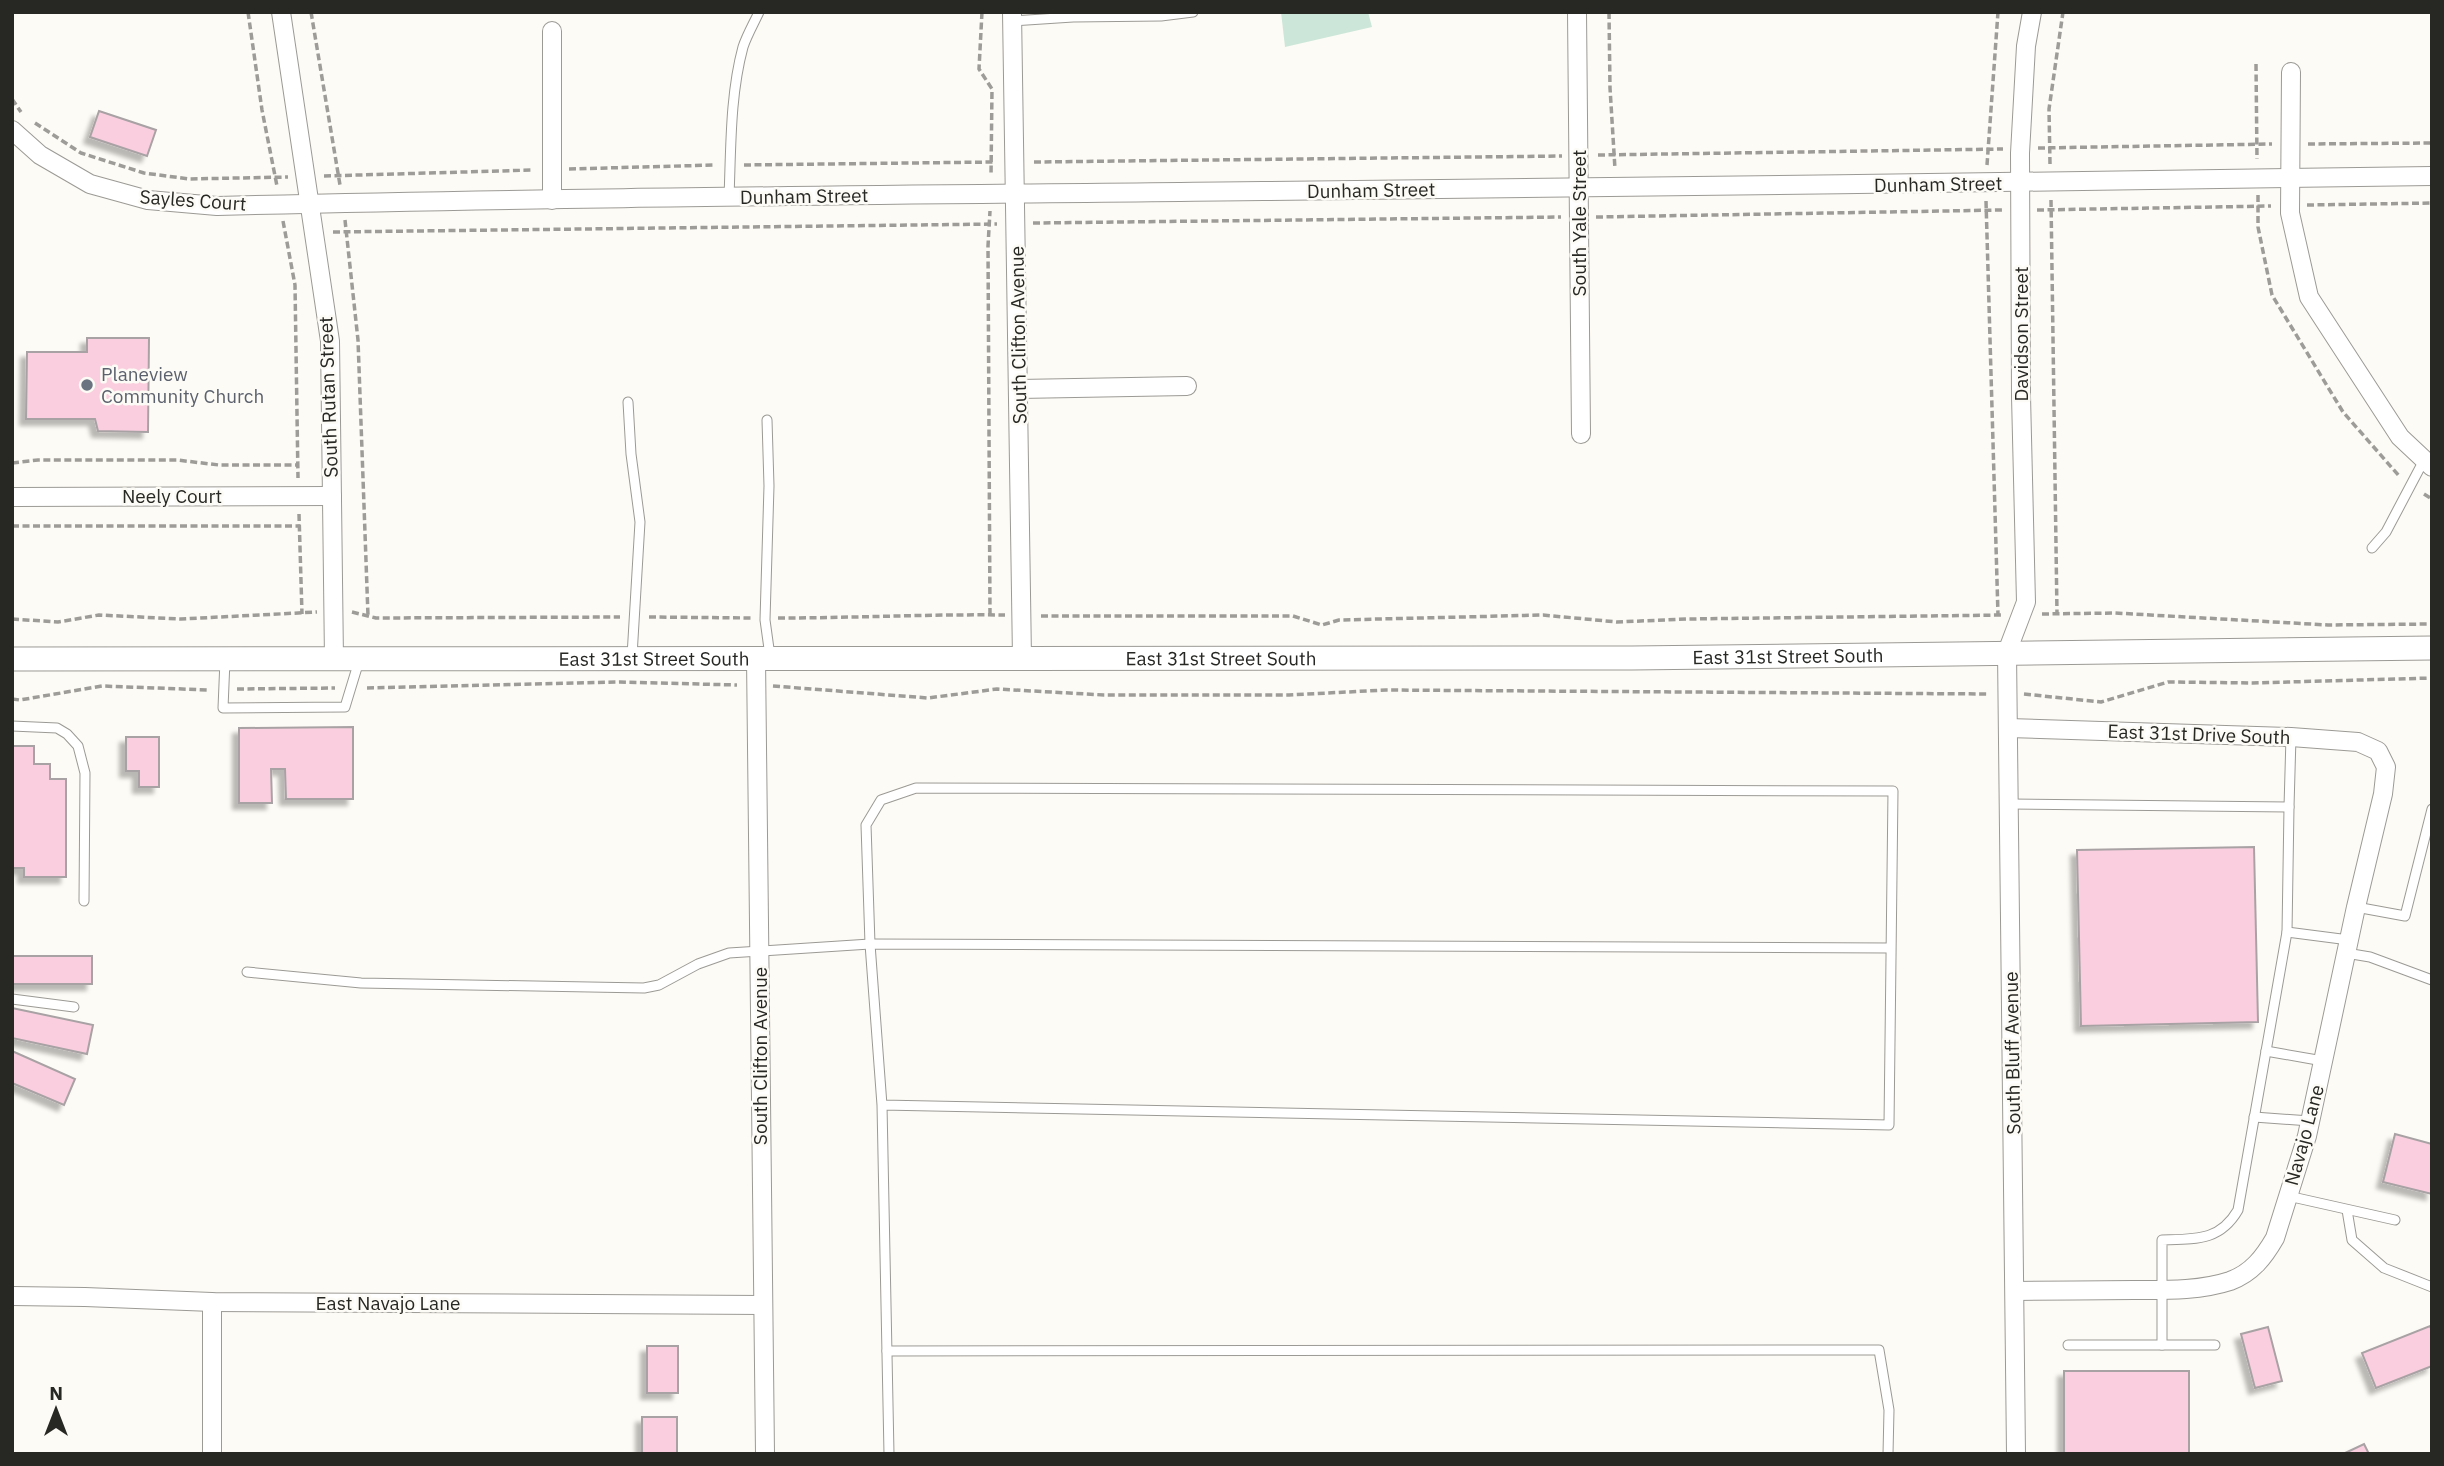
<svg xmlns="http://www.w3.org/2000/svg" width="2444" height="1466" font-family="'IBM Plex Sans',sans-serif">
<style>
.green{fill:#cce7d9}
.building{fill:#facede;stroke:#a9a2a5;stroke-width:2;filter:url(#shadow)}
.lines{fill:none;stroke-linecap:round;stroke-linejoin:round}
.service-casing{stroke:#9c9a95;stroke-width:11}
.minor-casing{stroke:#9c9a95;stroke-width:20}
.tertiary-casing{stroke:#9c9a95;stroke-width:25}
.path{stroke:#9e9c98;stroke-width:3.5;stroke-dasharray:7 3.5;stroke-linecap:butt}
.service{stroke:#fff;stroke-width:9}
.minor{stroke:#fff;stroke-width:18}
.tertiary{stroke:#fff;stroke-width:23}
.worship-dot{fill:#6b7280;stroke:#fdfbf5;stroke-width:2.5}
.labels{text-anchor:middle;stroke-width:5;stroke-linejoin:round;paint-order:stroke}
.street-label{font-size:19px;fill:#272724;stroke:#fdfbf5}
.worship-label{font-size:19px;fill:#5b616d;stroke:#fdfbf5;text-anchor:start}
</style>
<defs>
<filter id="shadow"><feDropShadow dx="-6" dy="6" stdDeviation="2" flood-color="#0004"/></filter>
</defs>
<rect width="100%" height="100%" fill="#fdfbf5"/>
<path class="green" d="M1281,12H1368L1372,27L1285,47Z"/>
<g class="building">
<path d="M99,111L156,130L147,156L90,137Z"/>
<path d="M87,338H149L148,432L98,431L95,419H26L27,352H87Z"/>
<path d="M353,727V799H286L285,769H271L272,803H239V728Z"/>
<path d="M126,737H159V787H139V771H126Z"/>
<path d="M12,746H34V764H50V779H66V877H24V868H12Z"/>
<path d="M2254,847L2258,1022L2081,1026L2077,850Z"/>
<rect x="12" y="956" width="80" height="28"/>
<path d="M12,1008L93,1025L87,1054L12,1038Z"/>
<path d="M12,1051L75,1079L64,1105L12,1083Z"/>
<path d="M2395,1134L2432,1144V1194L2383,1182Z"/>
<path d="M2430,1326L2432,1331V1366L2376,1388L2362,1353Z"/>
<path d="M2268,1327L2282,1381L2255,1388L2241,1334Z"/>
<rect x="647" y="1346" width="31" height="47"/>
<rect x="2064" y="1371" width="125" height="83"/>
<rect x="642" y="1417" width="35" height="37"/>
<path d="M2364,1444L2369,1454H2343Z"/>
</g>
<g class="lines">
<defs>
<g id="service">
<path d="M1012,21L1073,17L1161,16L1193,12"/>
<path d="M729,197C731,148 730,95 743,47C747,35 754,23 759,12"/>
<path d="M628,402L631,454L640,522L632,656"/>
<path d="M767,420L769,486L765,620L770,656"/>
<path d="M2372,548L2386,532L2424,460"/>
<path d="M225,660L223,708L345,707L359,661"/>
<path d="M12,726L57,728L67,734L78,746L85,773L84,901"/>
<path d="M2009,804L2289,807L2291,737"/>
<path d="M2356,907L2405,916L2432,809"/>
<path d="M2287,932L2349,940"/>
<path d="M2346,953L2370,957L2432,980"/>
<path d="M247,972L361,983L644,988L659,985L698,964L729,953L870,944L1890,948"/>
<path d="M12,999L74,1007"/>
<path d="M2266,1051L2323,1061"/>
<path d="M882,1105L1889,1125L1893,791L916,788L881,800L866,825L870,944L882,1105L889,1454"/>
<path d="M2254,1117L2310,1121"/>
<path d="M2288,1196L2395,1220"/>
<path d="M2347,1210L2352,1240L2384,1268L2432,1287"/>
<path d="M2068,1345H2215"/>
<path d="M2162,1345V1240C2196,1239 2220,1241 2238,1210L2287,932L2289,807"/>
<path d="M887,1351L1879,1350L1889,1410L1888,1454"/>
</g>
<g id="minor">
<path d="M281,12L330,341L334,659"/>
<path d="M1012,12L1022,658"/>
<path d="M1577,12L1581,434"/>
<path d="M552,31V200"/>
<path d="M2291,72L2290,213L2309,297L2400,437L2432,467"/>
<path d="M12,130L40,155L90,184L148,200L217,206C565,197 914,195 1263,191C1653,187 2042,182 2432,176"/>
<path d="M1019,389L1187,386"/>
<path d="M12,497L332,496"/>
<path d="M756,658L765,1454"/>
<path d="M2008,728L2291,737L2358,742L2378,751L2386,767L2383,794L2356,907L2307,1136L2275,1238C2264,1257 2252,1273 2230,1281C2200,1291 2164,1290 2134,1290C2094,1290 2055,1291 2015,1291"/>
<path d="M12,1296L85,1297L212,1302L763,1305"/>
<path d="M212,1302V1454"/>
<path d="M2016,1454L2007,652L2026,602L2021,396L2020,153L2026,46L2032,12"/>
</g>
<g id="tertiary">
<path id="s1" d="M12,659L1632,658L2432,648"/>
</g>
</defs>
<use href="#service" class="service-casing"/>
<use href="#minor" class="minor-casing"/>
<use href="#tertiary" class="tertiary-casing"/>
<g class="path">
<path d="M248,12L262,110L277,186"/>
<path d="M311,12L340,185"/>
<path d="M982,12L979,69L992,89L991,176"/>
<path d="M1609,12L1610,88L1615,169"/>
<path d="M2256,64L2257,159"/>
<path d="M12,99L21,112"/>
<path d="M35,123L81,153L144,173L189,179L288,177"/>
<path d="M2308,144L2432,143"/>
<path d="M2038,148L2272,144"/>
<path d="M1598,155L2003,149"/>
<path d="M1034,162L1562,156"/>
<path d="M2050,164L2049,109L2063,12"/>
<path d="M744,165L995,162"/>
<path d="M1987,165L1998,12"/>
<path d="M569,169L715,165"/>
<path d="M324,176L533,170"/>
<path d="M2258,195V227L2272,295L2343,412L2400,477"/>
<path d="M2051,200L2057,614"/>
<path d="M1986,201L1998,615"/>
<path d="M2307,205L2432,203"/>
<path d="M2037,210L2271,206"/>
<path d="M1596,217L2002,210"/>
<path d="M345,220L358,340L368,616"/>
<path d="M283,221L295,285L298,478"/>
<path d="M1033,223L1561,217"/>
<path d="M333,232L997,224"/>
<path d="M12,463L38,460H177L219,465H297"/>
<path d="M2424,494L2432,499"/>
<path d="M299,514L302,614"/>
<path d="M12,526H300"/>
<path d="M352,612L376,618L620,617"/>
<path d="M2042,614L2115,613L2328,625L2432,624"/>
<path d="M990,615L988,246L990,211"/>
<path d="M1041,616H1293L1322,625L1339,620L1543,615L1617,622L1687,619L2003,615"/>
<path d="M649,617L753,618"/>
<path d="M778,618C854,618 929,614 1005,615"/>
<path d="M12,619L58,622L99,615L181,619L317,612"/>
<path d="M773,686L928,698L997,689L1104,695H1289L1386,690L1989,694"/>
<path d="M367,688L620,682L737,685"/>
<path d="M237,689L335,688"/>
<path d="M2024,694L2101,702L2168,682L2252,683L2432,678"/>
<path d="M12,699L20,700L102,686L209,690"/>
</g>
<use href="#service" class="service"/>
<use href="#minor" class="minor"/>
<use href="#tertiary" class="tertiary"/>
</g>
<circle class="worship-dot" cx="87" cy="385" r="7"/>
<g class="labels">
<g class="street-label">
<text transform="translate(1938 184) rotate(-1)" y="7">Dunham Street</text>
<text transform="translate(1371 190) rotate(-1)" y="7">Dunham Street</text>
<text transform="translate(804 196) rotate(-1)" y="7">Dunham Street</text>
<text transform="translate(193 200) rotate(4)" y="7">Sayles Court</text>
<text transform="translate(1579 223) rotate(-90)" y="7">South Yale Street</text>
<text transform="translate(2021 334) rotate(-90)" y="7">Davidson Street</text>
<text transform="translate(1018 335) rotate(-91)" y="7">South Clifton Avenue</text>
<text transform="translate(328 397) rotate(-92)" y="7">South Rutan Street</text>
<text x="172" y="503">Neely Court</text>
<text dy="7" stroke="none"><textPath href="#s1" startOffset="1776">East 31st Street South</textPath></text>
<text dy="7" stroke="none"><textPath href="#s1" startOffset="642">East 31st Street South</textPath></text>
<text dy="7" stroke="none"><textPath href="#s1" startOffset="1209">East 31st Street South</textPath></text>
<text transform="translate(2199 734) rotate(2)" y="7">East 31st Drive South</text>
<text transform="translate(2012 1053) rotate(-91)" y="7">South Bluff Avenue</text>
<text transform="translate(760 1056) rotate(-90)" y="7">South Clifton Avenue</text>
<text transform="translate(2304 1135) rotate(-75)" y="7">Navajo Lane</text>
<text x="388" y="1310">East Navajo Lane</text>
</g>
<g class="worship-label">
<text x="101" y="381">Planeview<tspan x="101" dy="22">Community Church</tspan></text>
</g>
</g>
<rect width="2444" height="1466" fill="none" stroke="#272724" stroke-width="28"/>
<g transform="translate(56 1410)" stroke="#fdfbf5" stroke-width="5" paint-order="stroke">
<path d="M0-5L12 26L0 18L-12 26Z" fill="#272724"/>
<text y="-10" font-size="19" font-weight="bold" text-anchor="middle" fill="#272724">N</text>
</g>
</svg>
